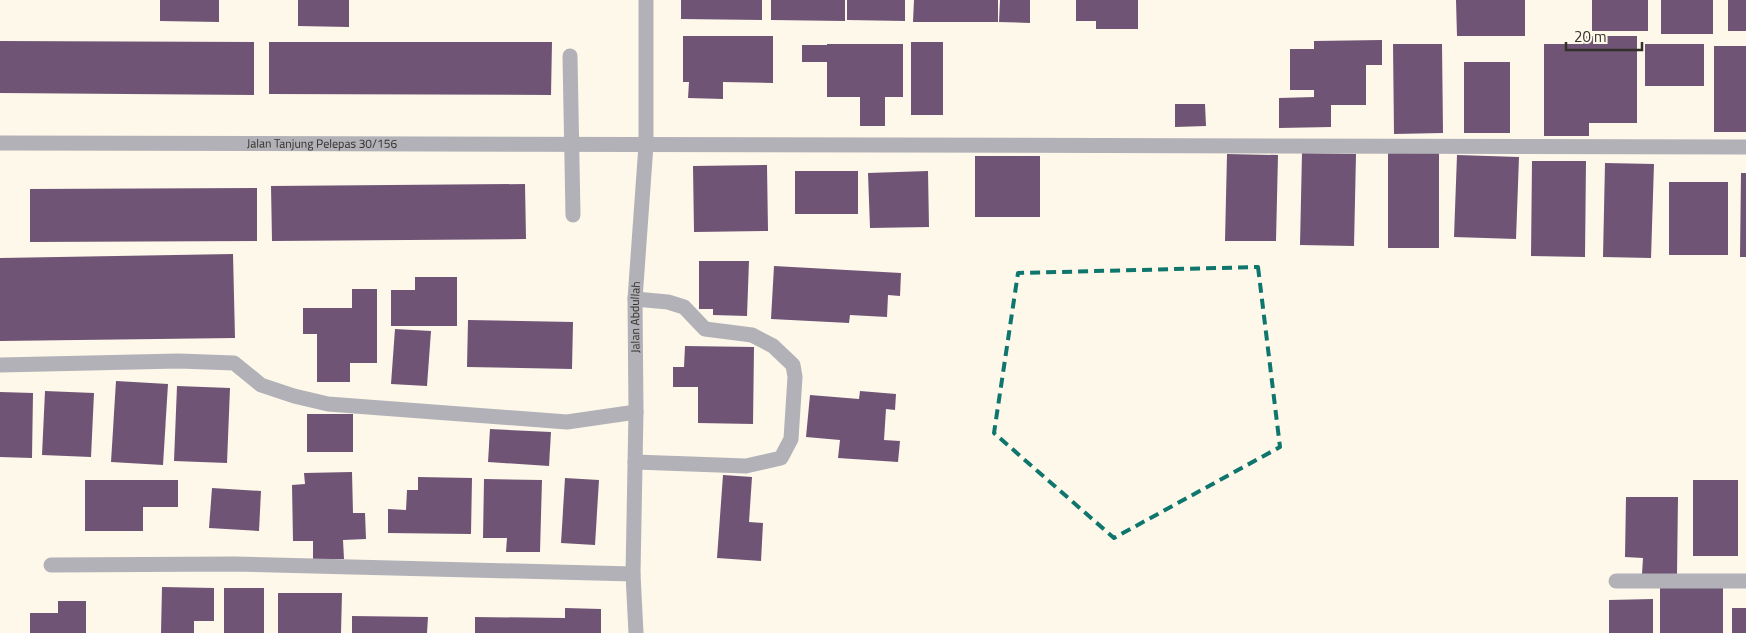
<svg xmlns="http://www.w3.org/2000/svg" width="1746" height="633" font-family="'Titillium Web',sans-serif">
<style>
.building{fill:#705475}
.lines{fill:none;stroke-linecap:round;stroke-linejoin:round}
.minor{stroke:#b2b1b7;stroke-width:15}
.marked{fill:none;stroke:#0f766e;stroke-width:4;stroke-dasharray:10 6;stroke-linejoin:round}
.labels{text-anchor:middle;stroke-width:5;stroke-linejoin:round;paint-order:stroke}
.street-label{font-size:12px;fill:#32302b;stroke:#fdf8ea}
</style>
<rect width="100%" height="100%" fill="#fdf8ea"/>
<g class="building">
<path d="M160,0H219V22L160,21Z"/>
<path d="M298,0H349V27L298,26Z"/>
<path d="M681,0H762V20L681,19Z"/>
<path d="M771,0H845V21L771,20Z"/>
<path d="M847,0H905V21L847,20Z"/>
<path d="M914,0H998V22H913Z"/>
<path d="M1000,0H1030V23L999,22Z"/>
<path d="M1076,0H1138V29H1096V21H1076Z"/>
<path d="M1456,0H1525V36H1457Z"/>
<rect x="1592" y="0" width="56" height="31"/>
<rect x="1661" y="0" width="52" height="34"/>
<rect x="1728" y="0" width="18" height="31"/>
<path d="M683,36H773V83L723,82V99L688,98L689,82H683Z"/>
<path d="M1582,36H1637V123H1589V136H1544V44H1582Z"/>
<path d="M1382,40V65H1366V105H1331V127L1279,128V98L1314,97V90H1290V49H1314V41Z"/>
<path d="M0,41L254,42V95L0,93Z"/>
<path d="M269,42H552L551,95L269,94Z"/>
<rect x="911" y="42" width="32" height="73"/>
<path d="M827,44H903V97H885V126H860V97H827V62H802V45H827Z"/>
<path d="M1393,44H1442L1443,133L1394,134Z"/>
<rect x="1645" y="44" width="59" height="42"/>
<rect x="1714" y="46" width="32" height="86"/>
<rect x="1464" y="62" width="46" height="71"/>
<path d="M1175,104H1205L1206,126L1175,127Z"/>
<rect x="1388" y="148" width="51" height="100"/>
<path d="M1302,153L1356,154L1354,246L1300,245Z"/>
<path d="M1227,154L1278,155L1276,241H1225Z"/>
<path d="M1457,155L1519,157L1516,239L1454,237Z"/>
<rect x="975" y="156" width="65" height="61"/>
<path d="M1532,161H1586L1585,257L1531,256Z"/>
<path d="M1605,163L1654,164L1651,258L1603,257Z"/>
<path d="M767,165L768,231L694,232L693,166Z"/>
<rect x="795" y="171" width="63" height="43"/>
<path d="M928,171L929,227L870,228L868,173Z"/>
<path d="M1741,173H1746V257H1740Z"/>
<rect x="1669" y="182" width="59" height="73"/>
<path d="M525,184L526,239L272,241L271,186Z"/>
<path d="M257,188V241L30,242V189Z"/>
<path d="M233,254L235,338L0,341V258Z"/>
<path d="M699,261H749L747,316L713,315V309H699Z"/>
<path d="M774,266L901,273L900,296L888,295L887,317L850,315L849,323L771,319Z"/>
<path d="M415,277H457V326H391V290H415Z"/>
<path d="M352,289H377V363H350V382H317V334H303V308H352Z"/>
<path d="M468,320L573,322L572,369L467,367Z"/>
<path d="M395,329L431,331L427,386L391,384Z"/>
<path d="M685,346L754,347L753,424L698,423V387H673V367H684Z"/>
<path d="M116,381L168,384L163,465L111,462Z"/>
<path d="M177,386L230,388L227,463L174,461Z"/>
<path d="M45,391L94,393L91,457L42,455Z"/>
<path d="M860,391L896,394L895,410L886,409L884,440L900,441L898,462L838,458L840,440L806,437L810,395L859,399Z"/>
<path d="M0,392L33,393L32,458L0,457Z"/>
<rect x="307" y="414" width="46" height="38"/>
<path d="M490,429L551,432L549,466L488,462Z"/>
<path d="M352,472L353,513H365L366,539L343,540L344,559H313V541H293L292,485L305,484L304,473Z"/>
<path d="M723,475L752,477L749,522L763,523L761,561L717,558Z"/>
<path d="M418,477L472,478L471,534L388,533V509L406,510L407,490H418Z"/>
<path d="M565,478L599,480L595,545L561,543Z"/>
<path d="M484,479L542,480L540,552H506L507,538H483Z"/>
<path d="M85,480H178V507H143V531H85Z"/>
<rect x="1693" y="480" width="45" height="76"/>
<path d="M212,488L261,491L259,531L209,528Z"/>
<path d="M1626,497H1678L1677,575L1642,574L1643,558L1625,557Z"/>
<rect x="1660" y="586" width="63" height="47"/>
<path d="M162,587L214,588V621H194V633H161Z"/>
<rect x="224" y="588" width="40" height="45"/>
<path d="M278,593H342L341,633H278Z"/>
<path d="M1653,599V633H1609V600Z"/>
<path d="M58,601H86V633H30V613H58Z"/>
<path d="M565,608L601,609V633H475V617L565,618Z"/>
<rect x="1732" y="608" width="14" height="25"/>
<path d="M352,616L428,617L427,633H352Z"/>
</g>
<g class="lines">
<g class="minor">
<path d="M570,56L573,215"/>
<path id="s1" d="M0,143L1746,147"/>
<path d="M635,299L668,302L684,307L705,329L752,335L773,346L793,365L795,377L791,439L781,458L746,466L635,462"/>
<path d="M0,365L179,361L234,363L261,385L294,396L328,404L567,422L636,412"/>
<path d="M51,565L235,564L633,574"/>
<path d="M1616,581H1746"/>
<path id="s2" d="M636,633L633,574L636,412L635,299L646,145V0"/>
</g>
</g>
<path class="marked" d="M1258,267L1280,447L1114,538L994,433L1018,273Z"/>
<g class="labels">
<g class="street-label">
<text dy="4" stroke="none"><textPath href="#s1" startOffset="322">Jalan Tanjung Pelepas 30/156</textPath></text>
<text dy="4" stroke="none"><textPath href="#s2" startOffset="316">Jalan Abdullah</textPath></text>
</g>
</g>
<path d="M1566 42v8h76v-8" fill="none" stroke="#32302b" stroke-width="2.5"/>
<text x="1574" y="42" font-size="15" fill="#32302b" stroke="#fdf8ea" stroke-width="4" paint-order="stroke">20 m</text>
</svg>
